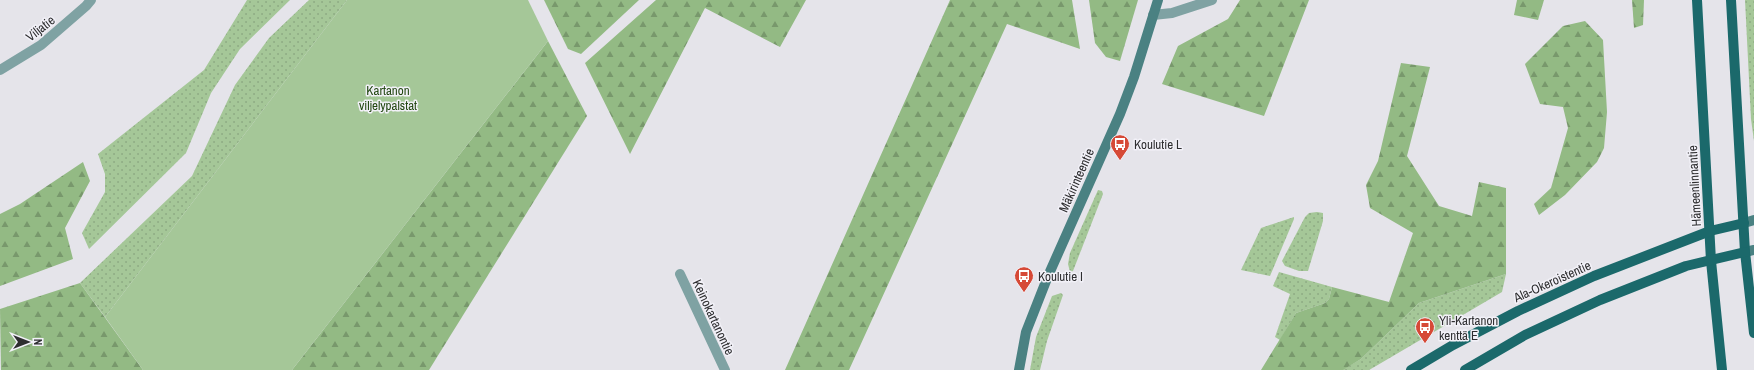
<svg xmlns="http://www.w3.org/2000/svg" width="1754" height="370" font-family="'Archivo Narrow',sans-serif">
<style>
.grass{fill:url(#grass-dots)}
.forest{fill:url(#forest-firs)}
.green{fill:#a5c798}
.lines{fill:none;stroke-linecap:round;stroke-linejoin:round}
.street{stroke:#7fa2a3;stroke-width:10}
.secondary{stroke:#4a8182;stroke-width:10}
.primary{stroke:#1b696b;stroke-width:10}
.labels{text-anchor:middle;stroke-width:3;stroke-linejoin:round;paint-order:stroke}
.street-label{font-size:13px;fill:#2e2e30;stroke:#f2f1f8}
.park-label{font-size:13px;fill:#224711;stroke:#f2f1f8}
.poi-label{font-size:13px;fill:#2e2e30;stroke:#f2f1f8;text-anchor:start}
</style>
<defs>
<pattern id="grass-dots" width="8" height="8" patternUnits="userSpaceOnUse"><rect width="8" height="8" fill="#a5c798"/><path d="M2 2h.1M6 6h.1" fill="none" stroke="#8eab83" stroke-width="1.8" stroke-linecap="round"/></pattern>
<pattern id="forest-firs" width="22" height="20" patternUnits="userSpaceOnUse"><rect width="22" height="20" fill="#93ba84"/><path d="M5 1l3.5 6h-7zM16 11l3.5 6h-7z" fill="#78986c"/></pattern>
</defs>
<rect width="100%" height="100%" fill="#e5e4ea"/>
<g class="grass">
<path d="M247,0H290L240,49L211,93L186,153L89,249L82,233L105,192V174L98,154L204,70Z"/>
<path d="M309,0H347L105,317L80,283L192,176L235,85L269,38Z"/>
<path d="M1745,0H1754V141L1751,119Z"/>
<path d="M1098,190L1102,191L1103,194L1073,271L1070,272L1068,264L1070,253Z"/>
<path d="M1317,212L1323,213V221L1308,271H1299L1285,266L1282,261L1305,217L1309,213Z"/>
<path d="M1294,217V219L1270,276L1241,270L1261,228Z"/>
<path d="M1279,272L1332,287L1329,299L1325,303L1296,313L1280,340L1275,337L1290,294L1273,286Z"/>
<path d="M1506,274L1502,292L1376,366L1369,370H1342L1361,359L1419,303Z"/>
<path d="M1061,293L1063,295L1047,341L1040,370H1030L1036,337L1052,296Z"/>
</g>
<g class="forest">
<path d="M544,0H639L581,54L568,49Z"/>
<path d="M656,0H806L780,47L705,8L630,154L585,63Z"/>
<path d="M950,0H1072L1080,49L1007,24L849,370H785Z"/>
<path d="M1089,0H1138L1120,61L1106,57L1095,43Z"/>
<path d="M1240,0H1309L1264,116L1162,84L1178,46L1228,19Z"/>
<path d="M1517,0H1544L1538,20L1514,15Z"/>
<path d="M1632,0H1644L1643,25L1634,28Z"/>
<path d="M1585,21L1603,40L1607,112L1604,148L1597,162L1565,195L1539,215L1534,204L1551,188L1568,128L1563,107L1540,104L1525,64L1563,26Z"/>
<path d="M548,41L587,116L429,370H292Z"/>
<path d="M1401,63L1430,67L1407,156L1439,206L1472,216L1479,182L1506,188V274L1419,303L1361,359L1343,370H1261L1296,313L1325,303L1329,299L1332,287L1389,302L1413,233L1370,208L1366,185L1378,161Z"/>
<path d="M83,162L90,181L65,228L73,259L0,286V214L20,204Z"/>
<path d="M80,283L143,370H1L0,309Z"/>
</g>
<path class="green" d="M347,0H528L548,41L292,370H143L105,317Z"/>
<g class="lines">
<g class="street">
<path d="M1153,15L1172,13L1212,0"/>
<path d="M0,70L41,45L86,6L91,0"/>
<path d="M680,274L725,370"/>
</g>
<g class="secondary">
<path d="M1744,223L1754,220"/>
<path d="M1745,252L1754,250"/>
<path d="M1019,370L1026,332L1048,276L1120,114L1134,77L1158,0"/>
</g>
<g class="primary">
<path d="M1697,0L1711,261L1722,370"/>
<path d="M1731,0L1745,252L1754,333"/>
<path d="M1411,370L1453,345L1518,311L1594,276L1710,231L1744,223"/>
<path d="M1465,370L1525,335L1600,300L1686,266L1745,252"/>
</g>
</g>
<defs>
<symbol id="bus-pin" viewBox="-11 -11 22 30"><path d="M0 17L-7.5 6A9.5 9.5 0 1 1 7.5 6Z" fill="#d64936" stroke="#f2f1f8"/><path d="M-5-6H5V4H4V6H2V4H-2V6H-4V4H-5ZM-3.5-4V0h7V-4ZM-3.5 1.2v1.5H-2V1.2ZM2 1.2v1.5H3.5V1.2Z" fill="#fff"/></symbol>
</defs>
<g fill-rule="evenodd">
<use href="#bus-pin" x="1109" y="133" width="22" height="30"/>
<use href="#bus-pin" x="1013" y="265" width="22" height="30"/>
<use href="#bus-pin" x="1414" y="316" width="22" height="30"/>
</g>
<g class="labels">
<g class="street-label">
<text transform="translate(40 28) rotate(-38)" y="5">Viljatie</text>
<text transform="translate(1076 180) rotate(-66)" y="5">Mäkirinteentie</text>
<text transform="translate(1694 186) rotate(-93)" y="5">Hämeenlinnantie</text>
<text transform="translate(1552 281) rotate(-24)" y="5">Ala-Okeroistentie</text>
<text transform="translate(714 317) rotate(65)" y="5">Keinokartanontie</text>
</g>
<g class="park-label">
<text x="388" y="95">Kartanon<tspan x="388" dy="15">viljelypalstat</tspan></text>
</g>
<g class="poi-label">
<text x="1134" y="149">Koulutie L</text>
<text x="1038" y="281">Koulutie I</text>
<text x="1439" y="325">Yli-Kartanon<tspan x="1439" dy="15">kenttä E</tspan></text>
</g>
</g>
<g transform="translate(28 342) rotate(90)" stroke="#f2f1f8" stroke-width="3" paint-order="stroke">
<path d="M0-3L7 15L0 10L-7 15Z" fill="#2e2e30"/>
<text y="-6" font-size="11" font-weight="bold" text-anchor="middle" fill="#2e2e30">N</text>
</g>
</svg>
